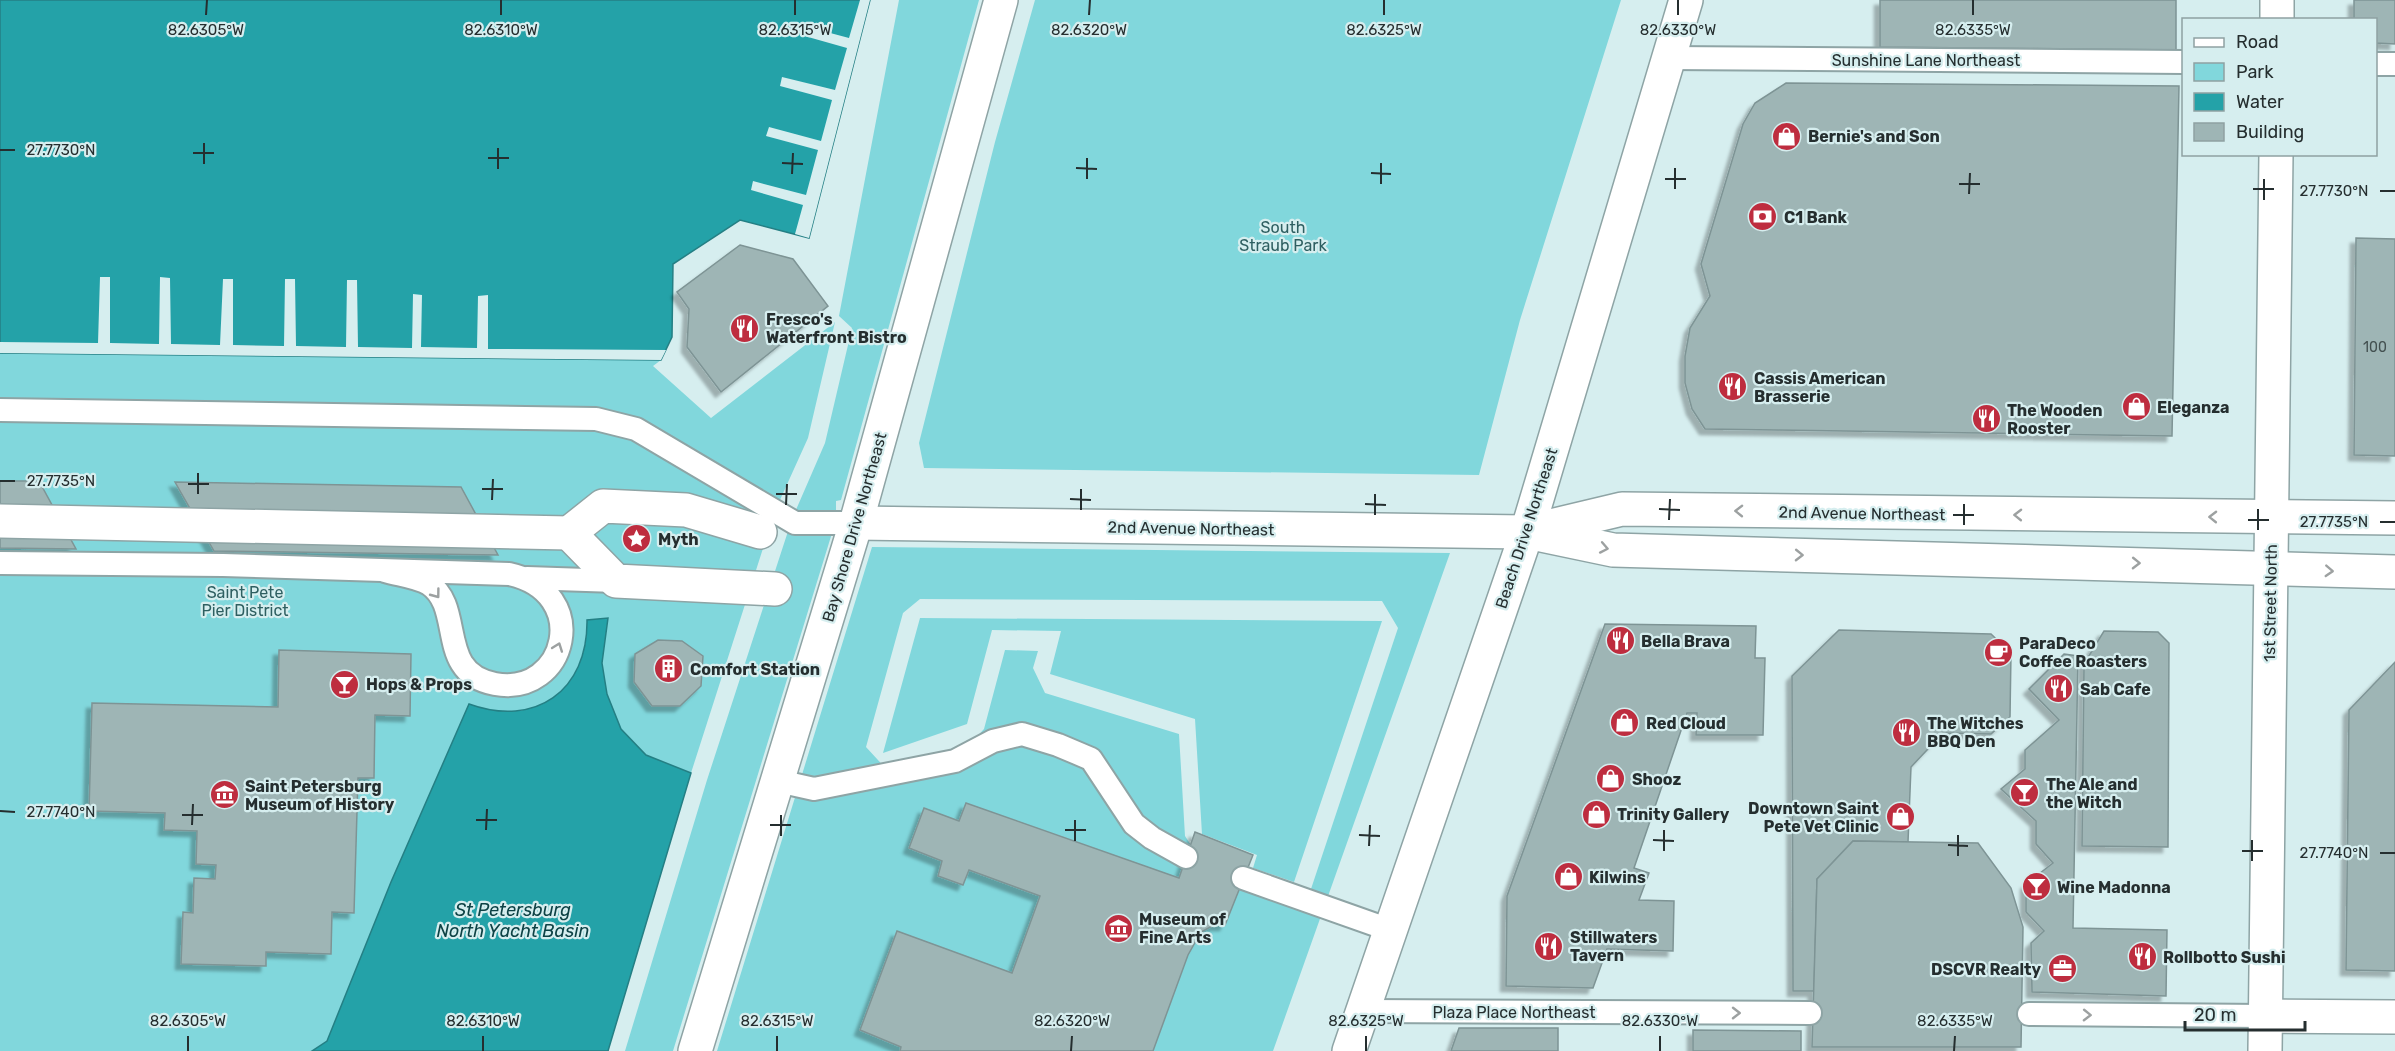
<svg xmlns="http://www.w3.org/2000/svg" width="2395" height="1051" font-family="Rubik,sans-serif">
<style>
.green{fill:#81d7dc;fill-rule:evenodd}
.water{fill:#24a2a8;stroke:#247f84;stroke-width:1.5}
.pier{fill:#d6eeef}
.building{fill:#9eb5b5;stroke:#7e9495;stroke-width:1.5;filter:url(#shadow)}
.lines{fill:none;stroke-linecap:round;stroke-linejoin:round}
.service-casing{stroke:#8ea4a5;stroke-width:26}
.pedestrian-casing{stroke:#8ea4a5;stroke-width:36}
.minor-casing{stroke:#8ea4a5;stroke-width:36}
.tertiary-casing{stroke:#8ea4a5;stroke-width:36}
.service{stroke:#fff;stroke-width:22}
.pedestrian{stroke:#fff;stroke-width:33}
.minor{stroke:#fff;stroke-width:33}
.tertiary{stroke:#fff;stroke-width:33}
.oneway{stroke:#9da1a1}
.ticks{fill:none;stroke:#252e2f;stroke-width:2}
.labels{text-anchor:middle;stroke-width:4.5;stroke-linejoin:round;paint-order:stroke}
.number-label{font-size:14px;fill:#435050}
.street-label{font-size:16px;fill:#252e2f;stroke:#d6eeef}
.poi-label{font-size:16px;font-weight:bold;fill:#252e2f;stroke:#d6eeef;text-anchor:start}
.park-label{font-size:16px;fill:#2e5f61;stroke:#d6eeef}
.water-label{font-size:18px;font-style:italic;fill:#0d4245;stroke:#d6eeef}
.ticks-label{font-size:15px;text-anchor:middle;fill:#252e2f;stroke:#d6eeef;stroke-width:4.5;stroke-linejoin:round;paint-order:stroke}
</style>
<defs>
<filter id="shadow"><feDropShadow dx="-5.5" dy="5.5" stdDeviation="1.5" flood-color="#0004"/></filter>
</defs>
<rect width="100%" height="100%" fill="#d6eeef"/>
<g class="green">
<path d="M899,0H979L841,500L836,501V520L673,1051H625L707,780L792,519L825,443L852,328L839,316Z"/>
<path d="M1035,0H1621L1520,320L1479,475L924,468L919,443L995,142Z"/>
<path d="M835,322L808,438L775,511L691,773L646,755L621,729L607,694L602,663L608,619L587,620C587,691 536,728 469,705L391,882L327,1041L312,1051H0V353L661,360L653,366L711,418Z"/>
<path d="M872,547L1450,553L1273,1051H717ZM920,599L1382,601L1398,628L1311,889L1289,901L1196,853L1185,836L1179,734L1045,693L1033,668L1038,651L1005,650L984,729L972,742L889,772L866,747L903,613Z"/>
<path d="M920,618L1382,621L1294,882L1253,868L1257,855L1202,834L1195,719L1050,674L1061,631L992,630L967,724L883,753Z"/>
</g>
<g class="water">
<path d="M0,0H870L809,238L740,220L673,264L672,337L661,360L0,353Z"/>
<path d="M608,618L602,663L607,694L621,729L646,755L691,773L608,1051H312L327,1041L391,882L469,704C535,728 588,691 587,620Z"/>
</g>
<g class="pier">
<path d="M860,0H870L809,238L795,234L803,205L751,190L753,181L806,195L818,150L766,136L769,127L821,141L832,100L780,86L782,77L835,90L847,48L801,35L804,26L849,38Z"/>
<path d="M100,277H110V343L159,344L160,277L170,278L171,344L220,345L223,279H233V345L284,346L285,279H295L296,346L346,347L347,280H357L358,347L412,348L413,294L422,295L421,347L477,348L478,296L488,295V349L666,350L661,360L0,353V342L98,343Z"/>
</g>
<g class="building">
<path d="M1880,0H2176V50L1880,47Z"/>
<path d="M2354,0H2395V44L2376,43V20H2354Z"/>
<path d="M1786,83L2179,86L2172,436L1705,429L1692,409L1685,383V356L1690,328L1710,296L1701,264L1743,124L1755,103Z"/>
<path d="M2356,238L2395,239V456L2354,455Z"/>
<path d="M740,245L793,259L828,306L721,392L687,347L689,309L677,292Z"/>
<path d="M0,481H39L76,549L0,548Z"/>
<path d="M175,482L461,487L498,555L214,551Z"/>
<path d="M1605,624L1756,626L1755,658H1765L1763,735H1696L1697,713H1687L1634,868L1649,873L1639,900L1674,901L1673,951L1607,949L1593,988L1506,986L1507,896Z"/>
<path d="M1839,630L1991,634L2011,653L2010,717L1991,734L1943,733L1911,767L1908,842L1853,841L1817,879L1814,991H1793L1792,676Z"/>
<path d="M2104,631L2158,632L2169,643L2168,847L2082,846L2084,664Z"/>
<path d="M658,640L682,641L703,656L701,686L680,706H652L634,682L635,654Z"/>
<path d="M279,650L411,654L410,716L375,715L374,778H358L354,913L332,912L331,954L266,952V966L181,964L183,912L193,913L194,878L215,879L216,865L196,864L197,831L164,830L165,813L89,811L92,703L278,707Z"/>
<path d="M2064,654L2078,656L2073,928L2167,930L2166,996L2032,992L2031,943L2044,931L2026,912V884L2053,863L2036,844V821L2001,789L2025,769V750L2059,720L2029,689Z"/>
<path d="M2395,662V971L2346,970L2349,710Z"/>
<path d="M966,803L1179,878L1195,832L1253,855L1225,925H1214L1201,932L1188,955L1153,1051H900L901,1047L860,1030L897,931L1012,973L1040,896L969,870L963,885L938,876L942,861L909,848L924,808L959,821Z"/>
<path d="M1853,841L1978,843L2011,888L2023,927L2021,1047H1812L1817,879Z"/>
<path d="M1459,1028H1558V1051H1451Z"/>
<path d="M1693,1030L1801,1031V1051H1693Z"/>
</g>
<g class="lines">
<defs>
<g id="service">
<path d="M1669,58L2184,62"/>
<path d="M2376,64H2395"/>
<path d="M0,410L596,419L636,429L795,523H856"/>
<path d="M0,563L223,565L509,574C593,592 567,697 495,684C435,673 465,608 429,584C417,577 398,575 385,571"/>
<path d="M527,578L616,581"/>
<path d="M778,781L814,789L955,761L993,741L1022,734L1058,745L1091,759L1134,824L1152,838L1186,857"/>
<path d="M1243,878L1390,930"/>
<path d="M1363,1011L1810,1013"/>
<path d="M2029,1014L2265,1016"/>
</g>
<g id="pedestrian">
<path d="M0,521L569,533L603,506L686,510L760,532"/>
<path d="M569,533L616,581L775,589"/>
<path d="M2265,1016L2395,1017"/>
</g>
<g id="minor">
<path d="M856,523L1527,532L1613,550L2395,572"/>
<path d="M1534,530L1622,509L2395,518"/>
<path d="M695,1051L856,523L1001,0"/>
</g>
<g id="tertiary">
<path d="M2277,20V0"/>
<path d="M1349,1051L1527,532L1686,0"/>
<path d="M2265,1051L2276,154"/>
</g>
</defs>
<use href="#service" class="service-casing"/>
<use href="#pedestrian" class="pedestrian-casing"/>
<use href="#minor" class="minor-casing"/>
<use href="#tertiary" class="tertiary-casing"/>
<use href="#service" class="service"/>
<use href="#pedestrian" class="pedestrian"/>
<use href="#minor" class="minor"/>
<use href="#tertiary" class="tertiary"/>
</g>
<defs><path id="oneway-chevron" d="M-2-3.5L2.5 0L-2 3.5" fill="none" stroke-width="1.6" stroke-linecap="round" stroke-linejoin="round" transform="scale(1.5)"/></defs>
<g class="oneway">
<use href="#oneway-chevron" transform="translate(1739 511) rotate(-179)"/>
<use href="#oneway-chevron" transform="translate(2018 515) rotate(-179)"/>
<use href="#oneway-chevron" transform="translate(2213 517) rotate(-179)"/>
<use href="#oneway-chevron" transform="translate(1604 548) rotate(11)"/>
<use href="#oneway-chevron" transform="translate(1799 555) rotate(1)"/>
<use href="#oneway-chevron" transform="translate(2136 563) rotate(1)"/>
<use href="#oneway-chevron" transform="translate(2329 571) rotate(3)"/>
<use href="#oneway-chevron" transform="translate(436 594) rotate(53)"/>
<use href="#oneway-chevron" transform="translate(558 647) rotate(-70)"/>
<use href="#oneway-chevron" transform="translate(1736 1013)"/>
<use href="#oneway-chevron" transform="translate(2087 1015) rotate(1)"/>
</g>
<path class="ticks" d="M206,15L207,0M501,15V0M795,15V0M1089,15L1090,0M1384,15V0M1678,15V0M1973,15V0M0,150H15M193,153H214M488,158H509M782,163L803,164M204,164V143M1076,168L1097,169M498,169V148M1371,173L1391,174M792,174L793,153M1087,179V158M1665,179H1686M1381,184V163M1959,184H1980M1675,189V168M2253,189H2274M2380,191H2395M1969,194L1970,173M2264,200V179M0,481H15M188,484H209M482,489H503M198,494V473M776,494H797M1070,499L1091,500M492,500L493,479M1365,504L1386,505M786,505L787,484M1659,509L1680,510M1081,510V489M1375,515V494M1953,515H1974M1669,520L1670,499M2248,520H2269M2380,522H2395M1964,525V504M2258,530V509M0,811L15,812M182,815H203M476,820H497M192,825L193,804M770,825H791M486,830L487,809M1065,830H1086M1359,835L1380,836M781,836V815M1653,840L1674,841M1075,841V820M1948,845L1968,846M1369,846L1370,825M1664,851V830M2242,851H2263M2380,853H2395M1958,856V835M2252,861V840M188,1051V1036M483,1051V1036M777,1051V1036M1071,1051L1072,1036M1366,1051V1036M1660,1051V1036M1954,1051L1955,1036"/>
<defs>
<symbol id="shop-disc" viewBox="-11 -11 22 22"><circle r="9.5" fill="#be2d3f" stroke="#d6eeef"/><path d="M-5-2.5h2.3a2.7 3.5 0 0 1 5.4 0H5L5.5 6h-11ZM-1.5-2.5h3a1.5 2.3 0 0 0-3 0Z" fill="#fff"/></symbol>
<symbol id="bank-disc" viewBox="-11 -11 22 22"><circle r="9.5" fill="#be2d3f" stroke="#d6eeef"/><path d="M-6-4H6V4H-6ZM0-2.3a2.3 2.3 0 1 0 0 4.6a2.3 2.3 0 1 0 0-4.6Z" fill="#fff"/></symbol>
<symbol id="restaurant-disc" viewBox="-11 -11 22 22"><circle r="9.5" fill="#be2d3f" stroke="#d6eeef"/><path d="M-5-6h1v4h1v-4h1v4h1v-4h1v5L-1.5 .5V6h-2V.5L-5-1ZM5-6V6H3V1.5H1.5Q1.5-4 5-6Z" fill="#fff"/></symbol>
<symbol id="sight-disc" viewBox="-11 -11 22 22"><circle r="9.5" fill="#be2d3f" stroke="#d6eeef"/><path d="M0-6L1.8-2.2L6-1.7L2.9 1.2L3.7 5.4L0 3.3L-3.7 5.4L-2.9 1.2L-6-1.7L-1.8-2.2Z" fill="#fff"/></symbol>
<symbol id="cafe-disc" viewBox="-11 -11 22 22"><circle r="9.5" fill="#be2d3f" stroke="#d6eeef"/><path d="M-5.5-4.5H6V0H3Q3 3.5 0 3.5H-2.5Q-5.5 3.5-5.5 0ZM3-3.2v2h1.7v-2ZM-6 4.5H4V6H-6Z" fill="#fff"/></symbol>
<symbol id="building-disc" viewBox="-11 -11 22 22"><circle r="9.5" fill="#be2d3f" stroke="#d6eeef"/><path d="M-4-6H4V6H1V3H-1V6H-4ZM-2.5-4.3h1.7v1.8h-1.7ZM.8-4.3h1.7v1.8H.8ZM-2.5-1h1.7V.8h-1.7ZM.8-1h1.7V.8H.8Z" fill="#fff"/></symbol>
<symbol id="bar-disc" viewBox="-11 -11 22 22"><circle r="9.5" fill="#be2d3f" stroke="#d6eeef"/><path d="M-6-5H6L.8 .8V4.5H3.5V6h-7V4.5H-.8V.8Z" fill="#fff"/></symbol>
<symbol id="museum-disc" viewBox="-11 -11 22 22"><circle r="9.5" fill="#be2d3f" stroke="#d6eeef"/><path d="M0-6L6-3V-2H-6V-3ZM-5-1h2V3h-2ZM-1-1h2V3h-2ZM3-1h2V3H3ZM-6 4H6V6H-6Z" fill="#fff"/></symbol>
<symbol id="office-disc" viewBox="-11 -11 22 22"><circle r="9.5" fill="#be2d3f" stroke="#d6eeef"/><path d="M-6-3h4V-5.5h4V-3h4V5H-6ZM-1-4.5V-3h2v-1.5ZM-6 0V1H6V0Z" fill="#fff"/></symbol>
</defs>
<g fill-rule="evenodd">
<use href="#shop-disc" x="1770" y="120" width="33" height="33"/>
<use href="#bank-disc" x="1746" y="200" width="33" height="33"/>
<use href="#restaurant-disc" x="728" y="312" width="33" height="33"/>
<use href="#restaurant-disc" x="1716" y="370" width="33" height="33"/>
<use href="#shop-disc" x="2120" y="390" width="33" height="33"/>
<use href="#restaurant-disc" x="1970" y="402" width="33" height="33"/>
<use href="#sight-disc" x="620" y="522" width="33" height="33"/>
<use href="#restaurant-disc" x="1604" y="624" width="33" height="33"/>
<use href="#cafe-disc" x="1982" y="636" width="33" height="33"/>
<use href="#building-disc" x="652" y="652" width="33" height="33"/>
<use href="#bar-disc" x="328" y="668" width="33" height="33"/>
<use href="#restaurant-disc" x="2042" y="672" width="33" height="33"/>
<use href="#shop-disc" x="1608" y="706" width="33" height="33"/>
<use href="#restaurant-disc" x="1890" y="716" width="33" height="33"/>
<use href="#shop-disc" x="1594" y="762" width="33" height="33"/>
<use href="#bar-disc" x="2008" y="776" width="33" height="33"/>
<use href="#museum-disc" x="208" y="778" width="33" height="33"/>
<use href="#shop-disc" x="1580" y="798" width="33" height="33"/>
<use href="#shop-disc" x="1884" y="800" width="33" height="33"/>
<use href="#shop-disc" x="1552" y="860" width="33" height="33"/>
<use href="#bar-disc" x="2020" y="870" width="33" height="33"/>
<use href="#museum-disc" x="1102" y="912" width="33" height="33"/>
<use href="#restaurant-disc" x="1532" y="930" width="33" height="33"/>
<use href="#restaurant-disc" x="2126" y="940" width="33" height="33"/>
<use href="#office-disc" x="2046" y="952" width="33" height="33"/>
</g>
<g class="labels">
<g class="number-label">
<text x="2375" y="352">100</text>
</g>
<g class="street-label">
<text x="1926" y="66">Sunshine Lane Northeast</text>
<text transform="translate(1862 513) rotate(1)" y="6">2nd Avenue Northeast</text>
<text transform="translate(854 527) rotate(-74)" y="6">Bay Shore Drive Northeast</text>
<text transform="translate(1191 528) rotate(1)" y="6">2nd Avenue Northeast</text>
<text transform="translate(1526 528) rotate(-72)" y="6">Beach Drive Northeast</text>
<text transform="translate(2270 603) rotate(-89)" y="6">1st Street North</text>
<text x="1514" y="1018">Plaza Place Northeast</text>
</g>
<g class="poi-label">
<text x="1808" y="142">Bernie's and Son</text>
<text x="1784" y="223">C1 Bank</text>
<text x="766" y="325">Fresco's<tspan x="766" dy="18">Waterfront Bistro</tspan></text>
<text x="1754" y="384">Cassis American<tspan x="1754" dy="18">Brasserie</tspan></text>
<text x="2157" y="413">Eleganza</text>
<text x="2007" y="416">The Wooden<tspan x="2007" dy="18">Rooster</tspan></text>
<text x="658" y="545">Myth</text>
<text x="1641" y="647">Bella Brava</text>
<text x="2019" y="649">ParaDeco<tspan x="2019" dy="18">Coffee Roasters</tspan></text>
<text x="690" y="675">Comfort Station</text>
<text x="366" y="690">Hops &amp; Props</text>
<text x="2080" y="695">Sab Cafe</text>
<text x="1646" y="729">Red Cloud</text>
<text x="1927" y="729">The Witches<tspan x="1927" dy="18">BBQ Den</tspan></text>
<text x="1632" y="785">Shooz</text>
<text x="2046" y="790">The Ale and<tspan x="2046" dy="18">the Witch</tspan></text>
<text x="245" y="792">Saint Petersburg<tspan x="245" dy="18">Museum of History</tspan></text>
<text x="1879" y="814" text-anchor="end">Downtown Saint<tspan x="1879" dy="18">Pete Vet Clinic</tspan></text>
<text x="1617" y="820">Trinity Gallery</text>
<text x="1589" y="883">Kilwins</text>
<text x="2057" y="893">Wine Madonna</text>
<text x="1139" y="925">Museum of<tspan x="1139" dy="18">Fine Arts</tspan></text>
<text x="1570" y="943">Stillwaters<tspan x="1570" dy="18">Tavern</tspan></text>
<text x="2163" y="963">Rollbotto Sushi</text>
<text x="2041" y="975" text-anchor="end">DSCVR Realty</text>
</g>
<g class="park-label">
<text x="1283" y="233">South<tspan x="1283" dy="18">Straub Park</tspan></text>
<text x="245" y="598">Saint Pete<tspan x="245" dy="18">Pier District</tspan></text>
</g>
<g class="water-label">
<text x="513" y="916">St Petersburg<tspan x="513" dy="21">North Yacht Basin</tspan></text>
</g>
</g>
<g class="ticks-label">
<text x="206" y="35">82.6305°W</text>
<text x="501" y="35">82.6310°W</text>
<text x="795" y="35">82.6315°W</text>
<text x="1089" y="35">82.6320°W</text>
<text x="1384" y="35">82.6325°W</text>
<text x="1678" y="35">82.6330°W</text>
<text x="1973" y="35">82.6335°W</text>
<text x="61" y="155">27.7730°N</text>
<text x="2334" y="196">27.7730°N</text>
<text x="61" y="486">27.7735°N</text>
<text x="2334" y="527">27.7735°N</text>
<text x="61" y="817">27.7740°N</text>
<text x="2334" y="858">27.7740°N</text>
<text x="188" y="1026">82.6305°W</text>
<text x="483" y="1026">82.6310°W</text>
<text x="777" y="1026">82.6315°W</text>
<text x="1072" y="1026">82.6320°W</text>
<text x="1366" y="1026">82.6325°W</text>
<text x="1660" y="1026">82.6330°W</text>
<text x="1955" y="1026">82.6335°W</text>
</g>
<rect x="2182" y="18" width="195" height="138" fill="#d6eeef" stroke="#8fa1a2" stroke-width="1.5"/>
<rect x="2194" y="38" width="30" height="9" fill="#ffffff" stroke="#8fa1a2" stroke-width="1.5"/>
<text x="2236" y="48" font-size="18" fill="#252e2f">Road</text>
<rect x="2194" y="63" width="30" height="18" fill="#81d7dc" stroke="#8fa1a2" stroke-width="1.5"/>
<text x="2236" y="78" font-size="18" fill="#252e2f">Park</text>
<rect x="2194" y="93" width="30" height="18" fill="#24a2a8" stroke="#8fa1a2" stroke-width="1.5"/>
<text x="2236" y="108" font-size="18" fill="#252e2f">Water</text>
<rect x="2194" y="123" width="30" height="18" fill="#9eb5b5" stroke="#8fa1a2" stroke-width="1.5"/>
<text x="2236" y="138" font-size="18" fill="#252e2f">Building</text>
<path d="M2185 1021v9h120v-9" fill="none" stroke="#252e2f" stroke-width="3"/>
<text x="2194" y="1021" font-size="18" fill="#252e2f" stroke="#d6eeef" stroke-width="4.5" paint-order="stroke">20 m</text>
</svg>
